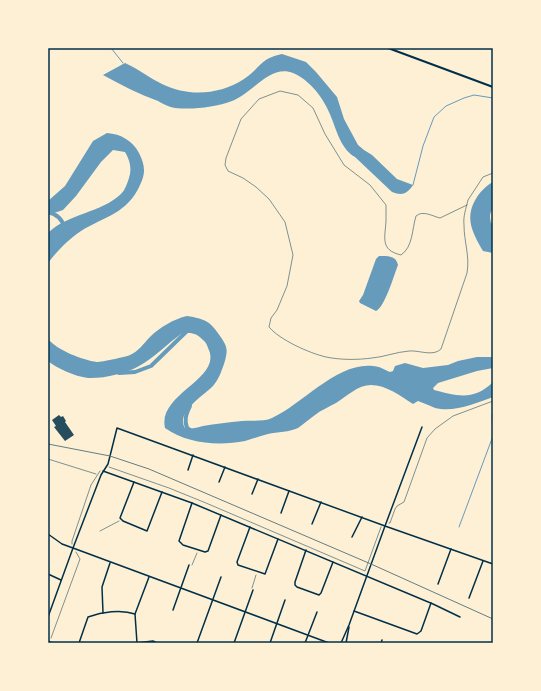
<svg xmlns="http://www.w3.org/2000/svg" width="541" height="691" font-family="'Golos Text',sans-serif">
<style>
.water{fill:#669bbc}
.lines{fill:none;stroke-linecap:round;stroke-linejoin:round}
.stream{stroke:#669bbc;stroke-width:1}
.river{stroke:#669bbc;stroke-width:4}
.building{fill:#264d5e}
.path{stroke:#003049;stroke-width:0.5}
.minor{stroke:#003049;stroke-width:1.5}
.tertiary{stroke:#003049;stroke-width:1.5}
.secondary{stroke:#003049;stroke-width:2}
.rail{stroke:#657d81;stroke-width:1}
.neatline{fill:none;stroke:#003049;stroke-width:1.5}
</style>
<rect width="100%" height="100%" fill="#fdf0d5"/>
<g class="water">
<path d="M282,54L306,62L316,72L337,97L344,119L358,145L364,150L372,155L397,179L413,185C407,194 402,196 392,192L355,157C339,148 336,126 328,110C322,96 308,79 293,73C270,64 252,94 232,101C216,107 193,110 175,108C169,107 163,104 158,101C139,94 121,85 103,75L125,63C139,69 149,78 162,84C189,97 219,95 244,79C261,68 259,59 282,54Z"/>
<path d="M107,133C121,134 133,141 139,153C145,165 146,173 140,185C127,214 105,216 81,231C69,239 57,251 48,263V233C69,213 101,213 121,194C125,190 127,184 129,178C132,169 130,160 125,152L113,150L101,162L76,196L63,210L48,215V201L65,186L93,141Z"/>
<path d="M493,182V209C489,213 490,218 491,223L493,224V253L483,251C472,232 464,217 477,197C481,191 487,185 493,182Z"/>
<path d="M379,256C387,256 396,255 398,265C394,275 385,307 376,311L360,303L359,301L363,295L376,259Z"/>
<path d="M187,316C205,319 210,321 220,336C228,347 228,351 224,364C221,372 219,379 213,386C204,395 175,413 185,428C192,429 196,428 203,426C215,424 229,422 242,421C251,420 264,422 272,418C304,403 337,362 373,366C379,366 385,370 390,372L393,371L395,366L405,363L423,368L448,365L458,361L477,357H493V368L477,371L438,383L433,388L434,390C457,396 474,401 493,382V397C476,403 454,413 435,408C430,406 424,403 418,401L413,404C401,396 386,385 371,385C358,385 347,396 336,403C329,407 321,410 315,415C309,419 304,424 298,428C290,432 277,432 268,434C260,436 252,439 245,441C219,446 187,444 165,428C157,393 224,379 208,348C207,345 206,342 203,340C196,333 191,332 181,334C167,344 154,358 139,366C127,373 102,379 88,378C74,376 58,369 48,361V339C57,350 82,360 97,362C102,362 125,357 130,355C138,352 144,343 150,337C160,327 174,319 187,316Z"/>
</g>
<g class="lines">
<g class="stream">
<path d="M111,48L123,63"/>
<path d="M413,185L423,146L434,117L446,106L464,98L474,95L493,98"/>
<path d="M492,415L493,433"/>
<path d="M459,527L493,436"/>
</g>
<g class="river">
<path d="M48,212C56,214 62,218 64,227"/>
<path d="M119,373L135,372L151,366L187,331"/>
<path d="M190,406C186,414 184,420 187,428L190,430"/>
</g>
</g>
<path class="building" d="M59,415L61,417L63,416L66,421L65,422L74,435L65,441L54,427L56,426L52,420Z"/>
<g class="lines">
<g class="path">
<path d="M467,205L440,218C432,216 423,210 416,216C412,229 413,247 401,255C380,250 385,238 386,221C386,216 386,210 386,205L370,185L344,165L325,134L313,108L298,95L280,91L259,99L241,119L226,158L225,165L228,171L243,178L256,187L269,199L285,222L293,255L287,286L277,310L271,318L269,327C280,340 309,353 326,357C341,360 357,360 372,358C384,357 396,352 409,351C419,350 433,357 441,349L467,273C470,256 464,242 464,225C463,216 466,209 468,200L483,177L493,173"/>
<path d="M48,459L96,474"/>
<path d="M109,467L169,488L206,503L365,571L381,527"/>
<path d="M389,523H390L395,509L397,506L404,502L427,438L435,429L453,416L493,401"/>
<path d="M100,531L119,521"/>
<path d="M72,544V541L91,485L100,471"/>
<path d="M192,565L197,553"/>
<path d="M252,588L256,575"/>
<path d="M51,638L80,559L76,552"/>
</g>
<g class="minor">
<path d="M188,470L193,455"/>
<path d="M103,471L192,503L433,604L460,617"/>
<path d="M134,482L120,518L123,521L147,531L162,492"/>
<path d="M219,482L225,467"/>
<path d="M252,494L258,479"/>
<path d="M192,503L179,541L183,545L205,552L208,551L221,515"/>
<path d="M281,513L289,491"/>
<path d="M312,524L321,502"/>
<path d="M250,527L237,562L238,565L265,574L278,539"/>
<path d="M48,534L62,544L73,548L101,475L108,464L117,428L385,526L422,427"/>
<path d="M352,537L362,517"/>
<path d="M306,550L295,582V585L297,587L319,595L321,593L333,562"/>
<path d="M48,574L61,580"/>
<path d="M438,584L451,549"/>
<path d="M469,598L483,561"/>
<path d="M173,610L189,565"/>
<path d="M354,611L417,634L421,631L431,603"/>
<path d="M103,613L102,587L110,563"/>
<path d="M48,641L52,643"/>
<path d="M79,643L88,617C102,612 121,609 135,614"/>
<path d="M136,643L153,641L157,643"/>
<path d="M137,643L135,614L149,577"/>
<path d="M197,643L221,577"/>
<path d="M234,643L253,590"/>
<path d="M270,643L285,600"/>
<path d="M305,643L317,612"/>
<path d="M381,643L382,640"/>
</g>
<g class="tertiary">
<path d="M48,617L73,548L329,643"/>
<path d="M341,643L349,625L385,526L493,564"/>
<path d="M346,643L349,627"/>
</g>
<path class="secondary" d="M388,48L493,87"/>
<path class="rail" d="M48,444L110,456L149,469L371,564L493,619"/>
</g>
<rect width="541" height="691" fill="none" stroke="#fdf0d5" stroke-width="98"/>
<rect x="49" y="49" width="443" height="593" class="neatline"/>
</svg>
